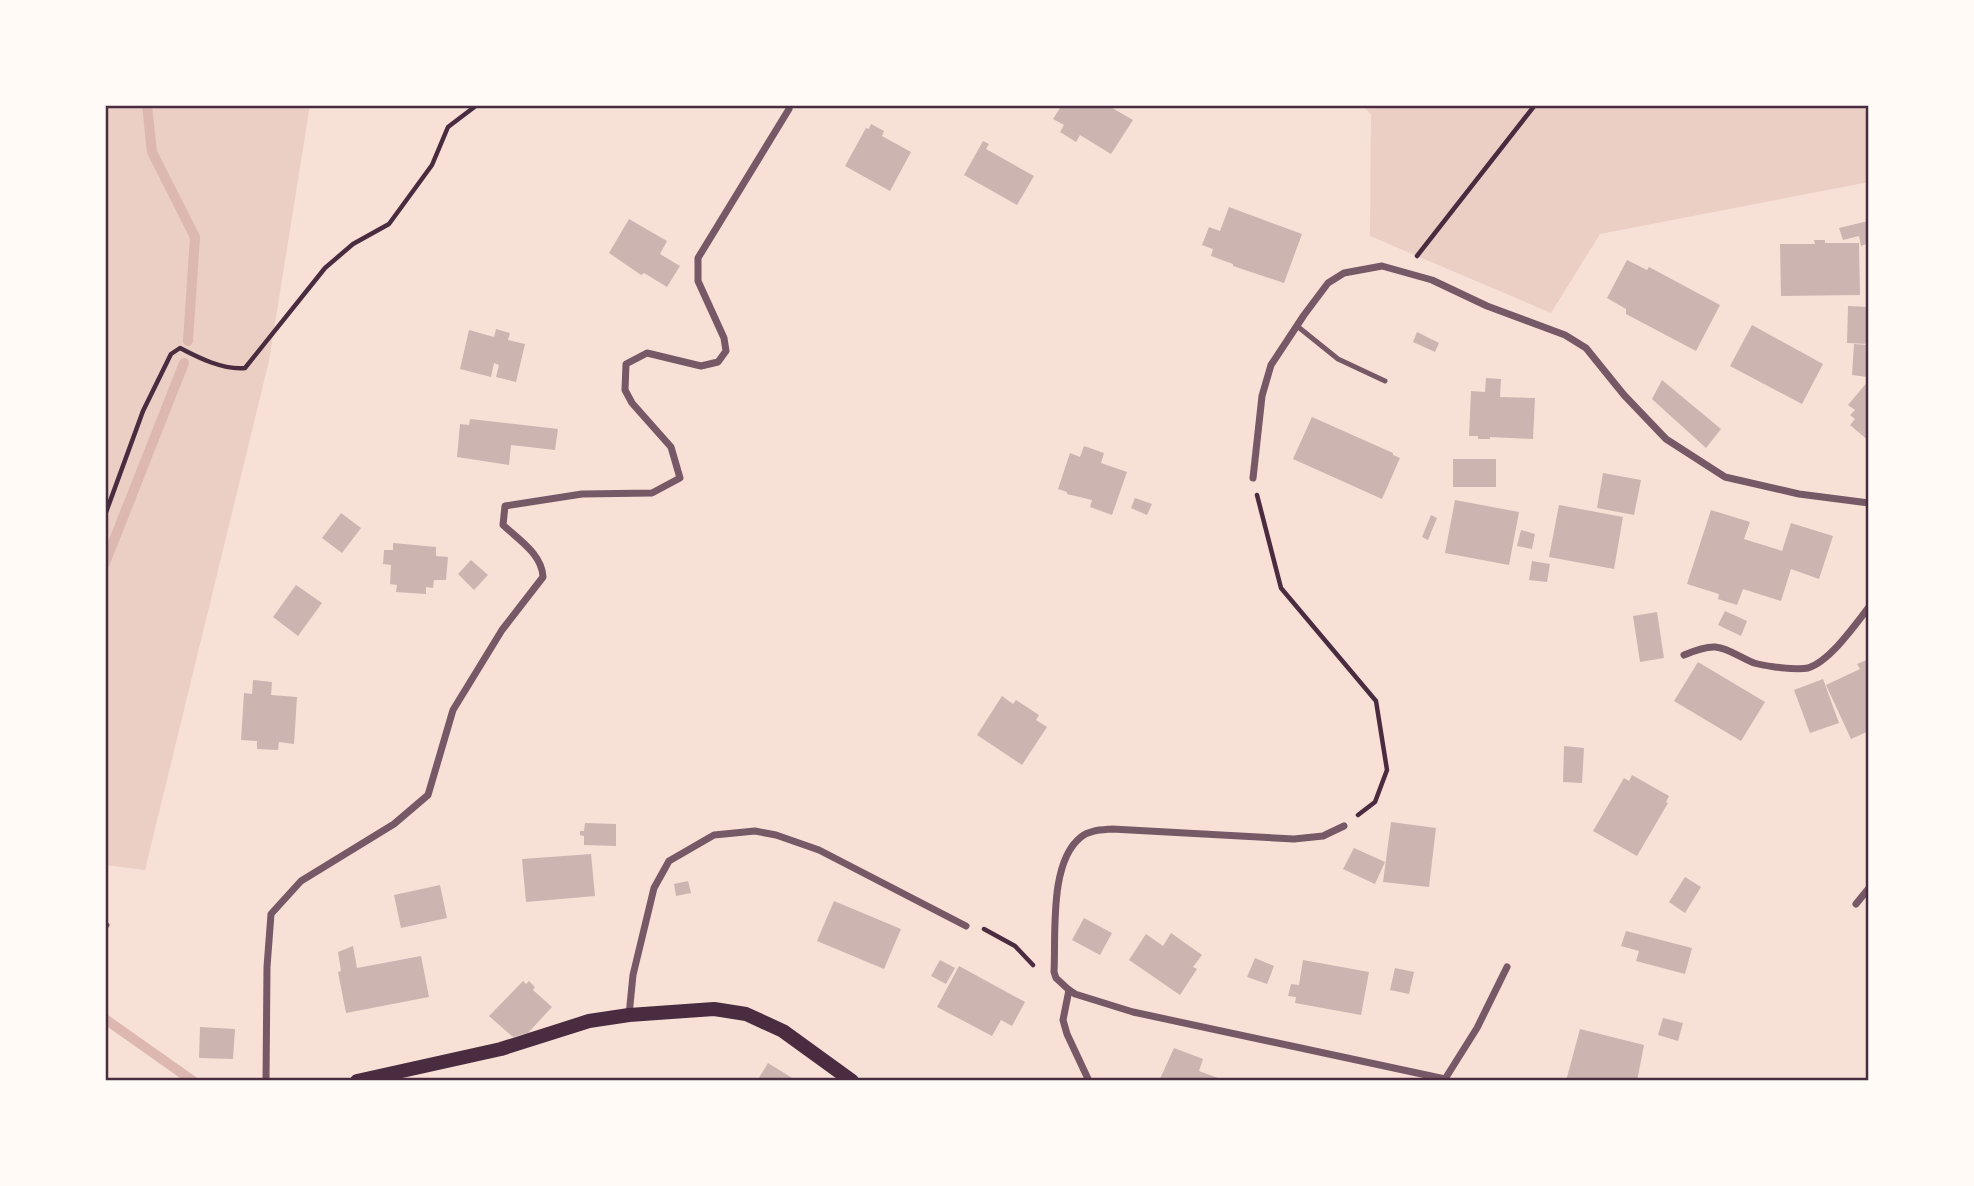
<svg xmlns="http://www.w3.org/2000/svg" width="1974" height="1186" font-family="Mulish,sans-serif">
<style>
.green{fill:#ebcfc5}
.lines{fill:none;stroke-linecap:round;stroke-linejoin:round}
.stream{stroke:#dcb8b0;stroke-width:10}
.building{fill:#ccb4b1}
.path{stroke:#4a2c40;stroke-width:4.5}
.service{stroke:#755966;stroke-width:5}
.minor{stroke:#755966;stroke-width:7}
.secondary{stroke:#4a2c40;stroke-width:14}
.neatline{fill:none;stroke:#4a2c40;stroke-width:2.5}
</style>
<rect width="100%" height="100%" fill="#f7e1d7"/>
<g class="green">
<path d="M105,105H310L269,361L145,870L105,865Z"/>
<path d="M1361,105H1869V182L1600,234L1551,313L1370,236L1371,114Z"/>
</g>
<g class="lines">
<g class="stream">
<path d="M147,105L152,152L195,237L188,341"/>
<path d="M105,563L184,363"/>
<path d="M105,1019L193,1081"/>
</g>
</g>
<g class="building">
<path d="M1062,105H1107L1133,120L1111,154L1080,135L1076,142L1060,132L1064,125L1053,119Z"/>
<path d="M871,124L884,131L882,136L911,152L890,191L845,166L866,128L869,129Z"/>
<path d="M983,141L989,144L986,149L1034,176L1017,205L964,175Z"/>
<path d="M1229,207L1302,234L1284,283L1233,266V264L1211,256L1213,249L1202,245L1209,227L1220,231Z"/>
<path d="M629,219L667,241L660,254L680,266L667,287L644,273L641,275L609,253Z"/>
<path d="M1868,221L1869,243L1861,246L1859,236L1843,240L1839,228Z"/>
<path d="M1814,240H1825V243H1859L1860,295L1781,296L1780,244H1815Z"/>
<path d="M1627,260L1647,270L1649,267L1720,305L1696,351L1626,314V309L1607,298Z"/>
<path d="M1848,306L1869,307V344L1847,343Z"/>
<path d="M1752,325L1823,364L1802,404L1730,366Z"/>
<path d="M496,329L510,333L508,340L525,344L516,382L496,377L499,365L494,363L491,377L460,369L469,330L494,337Z"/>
<path d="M1417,332L1439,343L1435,352L1413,342Z"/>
<path d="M1854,344L1869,345V374L1867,377L1852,375Z"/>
<path d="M1486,378L1501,379L1500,397L1535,398L1533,439L1490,437V439H1478V436H1469L1471,391L1485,392Z"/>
<path d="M1662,380L1721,429L1706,448L1652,399Z"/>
<path d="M1869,380V441L1850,425L1855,419L1850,415L1855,410L1848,405Z"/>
<path d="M1312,417L1393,453V455L1400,458L1382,499L1293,459Z"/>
<path d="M470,419L558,429L555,450L511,445L509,465L457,457L460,424L469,425Z"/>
<path d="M1084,446L1104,453L1101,463L1127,472L1112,515L1090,507L1092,500L1067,494V492L1058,489L1070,453L1080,457Z"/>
<rect x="1453" y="459" width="43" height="28"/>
<path d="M1603,473L1641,480L1634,515L1597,508Z"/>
<path d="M1135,498L1152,504L1147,515L1131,508Z"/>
<path d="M1455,500L1519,512L1509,565L1445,553Z"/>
<path d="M1559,505L1623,517L1614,569L1549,557Z"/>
<path d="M1711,510L1750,522L1744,539L1782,551L1791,523L1833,536L1819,579L1791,569L1781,601L1743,589L1737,605L1718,599L1719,594L1687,584Z"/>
<path d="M341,513L361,528L342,553L322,538Z"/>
<path d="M1431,515L1437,518L1428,540L1422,537Z"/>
<path d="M1521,530L1535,534L1532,549L1517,546Z"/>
<path d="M393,543L436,547V556L448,557L446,580H434L433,588L426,587V594L396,592L397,585L390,584L391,565L383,564L384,550H393Z"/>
<path d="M471,560L488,575L474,590L458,574Z"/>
<path d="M1532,561L1550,564L1547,582L1529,580Z"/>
<path d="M296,585L322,603L298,636L273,617Z"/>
<path d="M1725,611L1747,621L1741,636L1718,625Z"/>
<path d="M1657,612L1664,658L1640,662L1633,616Z"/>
<path d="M1869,659V731L1851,739L1826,685L1860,669L1857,664Z"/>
<path d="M1698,662L1765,702L1741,741L1674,701Z"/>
<path d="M1823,679L1839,723L1810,733L1794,690Z"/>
<path d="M253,680L272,682L271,695L297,697L294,744L279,742L278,750L257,749V741L241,740L244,693L252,694Z"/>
<path d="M1002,696L1013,704L1016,700L1039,715L1036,720L1047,727L1022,765L977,735Z"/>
<path d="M1564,746L1584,748L1582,783L1563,782Z"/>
<path d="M1632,775L1669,796L1666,802L1668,803L1637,856L1593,831L1624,778L1629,781Z"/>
<path d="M1391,822L1436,828L1429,887L1383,882Z"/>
<path d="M585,823L616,824V846L584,845V836L580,835V831H584Z"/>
<path d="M1354,848L1385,862L1375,884L1343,869Z"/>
<path d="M591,854L595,896L526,902L522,859Z"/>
<path d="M1685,877L1701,887L1685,913L1669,902Z"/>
<path d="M688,881L691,893L676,896L674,884Z"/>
<path d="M440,885L447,918L401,928L394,895Z"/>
<path d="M834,901L901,929L884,969L817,941Z"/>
<path d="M1084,918L1112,933L1100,955L1072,940Z"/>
<path d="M1626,931L1692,948L1685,974L1636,961L1639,951L1621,946Z"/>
<path d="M1171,933L1202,955L1193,967L1197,969L1180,995L1129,960L1146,934L1163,946Z"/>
<path d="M353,946L357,968L421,956L429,997L346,1013L338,972L341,971L338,952Z"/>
<path d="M1255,958L1274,966L1267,984L1247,977Z"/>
<path d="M940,960L955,968L946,984L931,976Z"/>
<path d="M1303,960L1369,972L1361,1015L1295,1003L1296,997L1288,996L1291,984L1299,985Z"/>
<path d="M959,966L1025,1002L1012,1026L1001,1020L992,1036L937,1007Z"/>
<path d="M1395,968L1414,972L1409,994L1390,990Z"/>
<path d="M523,981L526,984L529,981L535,987L533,990L552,1007L528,1033L513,1037L489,1016Z"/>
<path d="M1663,1018L1683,1023L1678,1041L1658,1035Z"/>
<path d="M200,1027L235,1029L233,1059L199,1058Z"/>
<path d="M1580,1029L1644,1045L1637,1081H1566Z"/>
<path d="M1174,1048L1203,1059L1199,1071L1226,1081H1159Z"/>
<path d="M768,1063L797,1081H757Z"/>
</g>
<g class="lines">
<g class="path">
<path d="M1417,256L1535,105"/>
<path d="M1257,495L1281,588L1376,701L1387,770L1375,802L1358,815"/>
<path d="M105,515L143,411L171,354L180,348C199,358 223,370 245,368L325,268L353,244L389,224L432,165L448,127L477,105"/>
<path d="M984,929L1015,946L1033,965"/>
</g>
<g class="service">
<path d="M1297,326L1338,359L1385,381"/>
<path d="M105,928L107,925"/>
</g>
<g class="minor">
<path d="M1253,478L1262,396L1271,365L1304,315L1328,283L1344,273L1382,266L1432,280L1487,306L1565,335L1586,348L1624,395L1666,439L1725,477L1799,494L1869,503"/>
<path d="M1684,655C1720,640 1721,648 1754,663C1761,665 1768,666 1775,667C1786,668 1798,670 1808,668C1830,661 1855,625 1869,607"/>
<path d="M1856,904L1869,888"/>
<path d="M1069,990L1075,994L1133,1012L1445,1079L1477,1028L1507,967"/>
<path d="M629,1015L633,975L654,888L669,861L714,835L755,831L776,835L819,850L966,926"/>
<path d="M266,1081L267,967L271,914L301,881L394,824L428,795L453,710L502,630L543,577C542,554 519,540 503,525L505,506L582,494L652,493L680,478L671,447L632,403L625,390L626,364L647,353L701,366L718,362L726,351L724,338L698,281V258L789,109"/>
<path d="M1089,1081L1067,1034L1063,1020L1069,990L1056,978L1054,972C1056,934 1049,862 1081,837C1090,830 1101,830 1112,829L1294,839L1323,836L1344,826"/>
</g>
<path class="secondary" d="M357,1081L501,1049L589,1021L629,1015L714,1009L746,1014L783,1031L852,1081"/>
</g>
<rect width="1974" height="1186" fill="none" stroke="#fffaf5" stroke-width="214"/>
<rect x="107" y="107" width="1760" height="972" class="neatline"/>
</svg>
